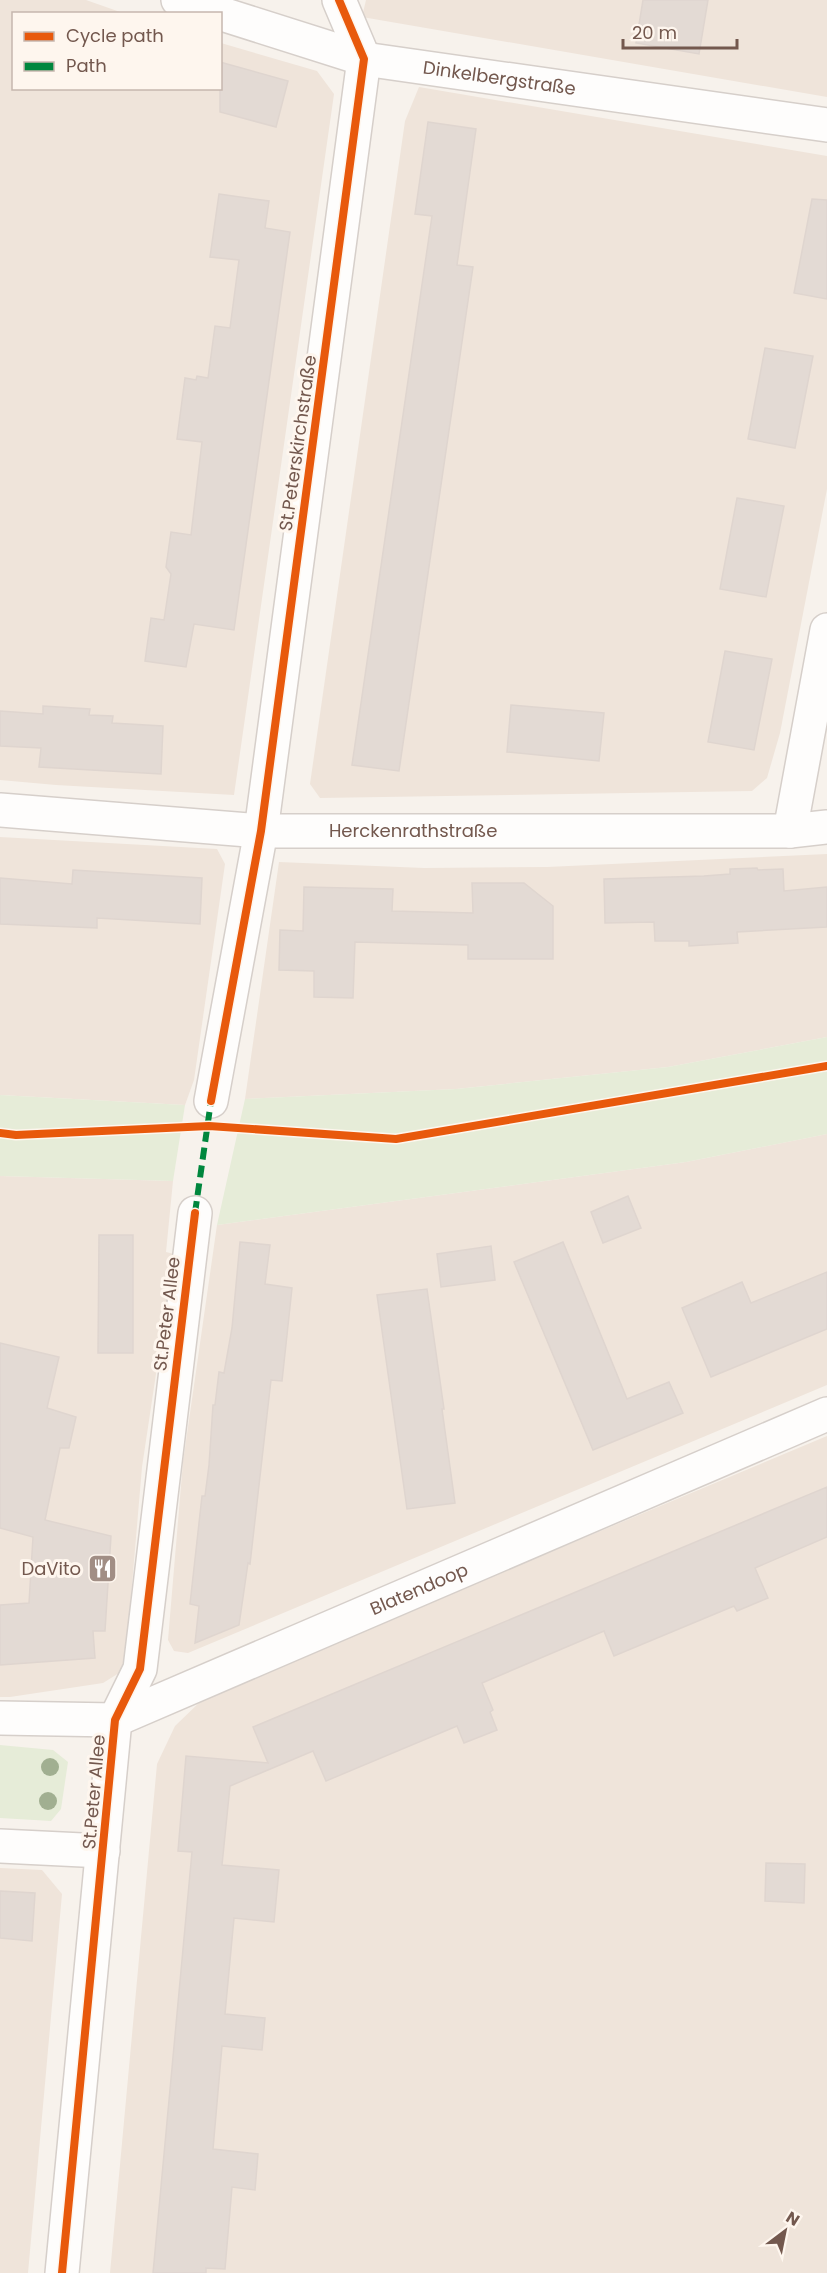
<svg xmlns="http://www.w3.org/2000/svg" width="827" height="2273" font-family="Poppins,sans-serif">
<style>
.residential{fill:#efe4da}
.green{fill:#e6ecd8}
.building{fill:#e3dad4;stroke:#dfd5cf;stroke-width:1.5}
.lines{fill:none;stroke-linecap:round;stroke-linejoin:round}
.minor-casing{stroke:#d6cfca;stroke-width:36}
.minor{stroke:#fefdfc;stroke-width:33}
.quiet{stroke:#00873e;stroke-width:6;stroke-dasharray:12 6;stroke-linecap:butt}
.cycleway-casing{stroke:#fef6ee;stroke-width:11}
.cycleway{stroke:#e8590c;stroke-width:8}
.tree{fill:#a1af91}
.labels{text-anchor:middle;stroke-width:6;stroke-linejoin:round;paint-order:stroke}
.street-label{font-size:18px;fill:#73584e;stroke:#fef6ee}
.poi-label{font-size:18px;fill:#73584e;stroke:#fef6ee;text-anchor:end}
</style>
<rect width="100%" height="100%" fill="#f7f2ec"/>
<g class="residential">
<path d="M0,0H86L123,13L14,14V88H220L221,43L317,71L334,94L234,795L56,785L0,780Z"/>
<path d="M366,0H827V97L362,17Z"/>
<path d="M419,87L827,156V489L780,733L767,778L752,791L320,798L310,784L405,121Z"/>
<path d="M0,837L217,849L225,864L194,1080L185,1105L0,1095Z"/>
<path d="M827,854V1037L668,1067L456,1089L245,1099L279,862L424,868L547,867Z"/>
<path d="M827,1134V1385L188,1653L174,1651L168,1640L183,1462L217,1225L686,1162Z"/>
<path d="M0,1176L173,1181L166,1252L174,1254L142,1467L126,1655L119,1673L103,1683L10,1697H0Z"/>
<path d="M827,1436V2273H110L157,1764L175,1726L205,1697Z"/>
<path d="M0,1868L42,1870L62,1894L28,2273H0Z"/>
</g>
<g class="green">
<path d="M827,1037V1134L686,1162L217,1225L245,1099L456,1089L668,1067Z"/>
<path d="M0,1095L185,1105L173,1181L0,1176Z"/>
<path d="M0,1745L53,1750L68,1762L61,1809L51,1821L0,1818Z"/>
</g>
<g class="building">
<path d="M643,0H708L699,54L636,43Z"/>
<path d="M220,62L288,81L276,127L220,112Z"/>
<path d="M428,122L476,129L457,265L473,267L399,771L352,765L432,216L415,214Z"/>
<path d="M219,194L269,201L265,228L290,232L234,630L194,624L186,667L145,661L151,618L164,620L171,574L166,567L171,532L191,535L202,442L177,439L185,378L196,380L197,376L208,378L215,326L230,328L239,260L210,257Z"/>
<path d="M812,199L827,200V299L794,293Z"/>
<path d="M765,348L813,356L795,448L748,439Z"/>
<path d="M737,498L784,506L766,597L720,589Z"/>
<path d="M725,651L772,659L754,750L708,742Z"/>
<path d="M511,705L604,713L599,761L507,752Z"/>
<path d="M43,706L90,709L89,715L113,716L112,723L163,726L161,774L39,767L41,748L0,746V711L43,714Z"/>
<path d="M757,868L758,870L783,869L784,891L827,887V927L737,932L738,943L689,946V941H655L654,922L605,923L604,879L704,876L730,874V869Z"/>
<path d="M73,870L202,878L200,924L97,918V928L0,924V878L72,884Z"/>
<path d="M472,883H524L553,906V959H468V945L355,942L353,998L314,997V971L279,970L280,930L303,931L304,887L393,889L392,911L473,913Z"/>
<path d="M628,1196L641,1228L603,1243L591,1212Z"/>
<path d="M99,1235H133V1353H98Z"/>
<path d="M240,1242L270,1245L265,1284L292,1288L287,1335L282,1381L271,1380L250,1564L248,1563L239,1625L195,1643L199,1606L190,1604L202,1496H205L209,1465L213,1405H215L219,1372L224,1373L232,1328Z"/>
<path d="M563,1242L627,1399L669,1382L683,1413L593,1450L514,1262Z"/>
<path d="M491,1246L495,1280L441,1287L437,1254Z"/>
<path d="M827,1272V1329L711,1377L682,1308L742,1282L751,1303Z"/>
<path d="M427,1289L444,1409H442L455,1503L407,1509L377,1295Z"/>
<path d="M0,1343L59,1357L47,1408L76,1417L69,1448H60L45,1520L111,1536L105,1631H93L95,1658L0,1665V1605L29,1603L33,1537L0,1528Z"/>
<path d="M827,1487V1537L755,1568L768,1598L737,1611L734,1606L614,1656L604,1631L482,1683L493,1710L490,1712L497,1730L464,1743L457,1726L326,1781L313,1751L230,1786L222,1865L279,1870L274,1922L234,1918L225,2014L265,2018L262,2050L222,2046L213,2149L258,2154L255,2190L232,2187L225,2269L206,2268V2273H153L192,1852L178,1851L186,1756L268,1763L253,1727Z"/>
<path d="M766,1863L805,1864L804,1903L765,1901Z"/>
<path d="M0,1891L35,1893L32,1941L0,1938Z"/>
</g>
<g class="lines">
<defs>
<g id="minor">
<path id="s1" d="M178,0L364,59L827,125"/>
<path id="s2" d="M0,810L261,831H790L827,827"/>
<path d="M790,831L827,630"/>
<path d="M211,1101L261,831L364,59L339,0"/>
<path id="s3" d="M0,1718L115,1720L827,1414"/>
<path d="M0,1846L103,1851"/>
<path d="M62,2273L115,1720L140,1669L195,1213"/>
</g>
</defs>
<use href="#minor" class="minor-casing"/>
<use href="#minor" class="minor"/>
<path class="quiet" d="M195,1213L211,1101"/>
<defs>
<g id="cycleway">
<path d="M211,1101L261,831L364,59L339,0"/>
<path d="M0,1133L16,1135L209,1126L396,1139L827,1066"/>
<path d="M62,2273L115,1720L140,1669L195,1213"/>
</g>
</defs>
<use href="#cycleway" class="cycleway-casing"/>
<use href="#cycleway" class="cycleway"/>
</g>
<g class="tree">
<circle cx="50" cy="1767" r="9"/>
<circle cx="48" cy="1801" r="9"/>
</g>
<defs>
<symbol id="restaurant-square" viewBox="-11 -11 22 22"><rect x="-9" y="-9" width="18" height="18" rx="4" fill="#a18e85" stroke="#fef6ee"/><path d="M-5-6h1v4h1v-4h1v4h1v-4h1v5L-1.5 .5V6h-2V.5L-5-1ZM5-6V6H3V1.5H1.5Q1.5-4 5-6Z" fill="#fff"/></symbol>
</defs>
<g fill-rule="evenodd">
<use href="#restaurant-square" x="86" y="1552" width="33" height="33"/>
</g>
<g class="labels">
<g class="street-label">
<text dy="6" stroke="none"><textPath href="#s1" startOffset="332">Dinkelbergstraße</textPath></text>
<text transform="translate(298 443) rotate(-82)" y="6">St.Peterskirchstraße</text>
<text dy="6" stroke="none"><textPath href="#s2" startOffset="414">Herckenrathstraße</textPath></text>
<text transform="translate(167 1314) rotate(-83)" y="6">St.Peter Allee</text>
<text dy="6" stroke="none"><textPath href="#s3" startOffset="446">Blatendoop</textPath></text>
<text transform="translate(94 1792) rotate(-85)" y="6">St.Peter Allee</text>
</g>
<g class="poi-label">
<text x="81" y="1575">DaVito</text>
</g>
</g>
<rect x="12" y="12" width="210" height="78" fill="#fef6ee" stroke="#c6b7ae" stroke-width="1.5"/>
<rect x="24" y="32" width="30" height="9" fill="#e8590c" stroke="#c6b7ae" stroke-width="1.5"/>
<text x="66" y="42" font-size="18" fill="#73584e">Cycle path</text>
<rect x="24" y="62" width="30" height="9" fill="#00873e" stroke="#c6b7ae" stroke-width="1.5"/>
<text x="66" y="72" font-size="18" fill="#73584e">Path</text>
<g transform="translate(785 2231) rotate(32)" stroke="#fef6ee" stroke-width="4.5" paint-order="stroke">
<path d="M0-4.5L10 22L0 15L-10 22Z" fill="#73584e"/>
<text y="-9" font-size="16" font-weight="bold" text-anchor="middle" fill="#73584e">N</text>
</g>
<path d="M623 39v9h114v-9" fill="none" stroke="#73584e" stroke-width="3"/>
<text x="632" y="39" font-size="18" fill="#73584e" stroke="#fef6ee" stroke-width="4.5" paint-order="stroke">20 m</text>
</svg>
